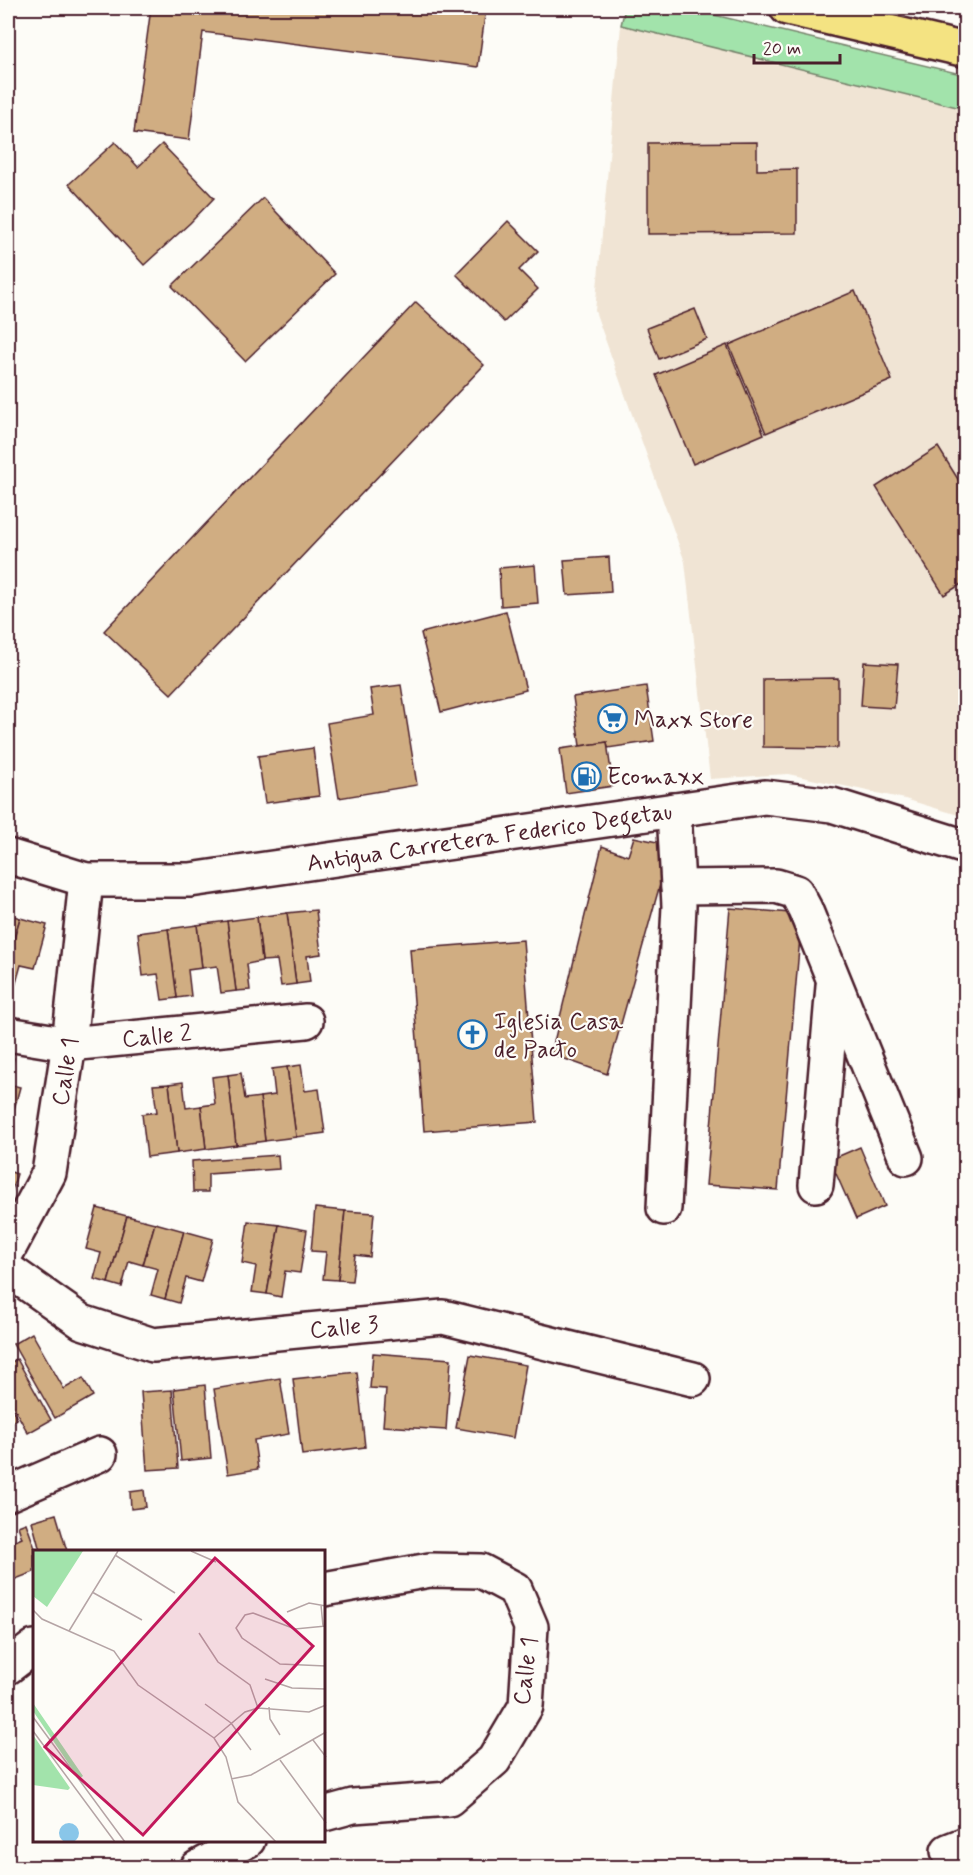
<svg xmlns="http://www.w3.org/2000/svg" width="973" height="1875" font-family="Mynerve,sans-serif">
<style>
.built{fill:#f0e4d4}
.green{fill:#a2e3ab;stroke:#76816b;stroke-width:1.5}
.building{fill:#d0ad82;stroke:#4a1f2b;stroke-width:1.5}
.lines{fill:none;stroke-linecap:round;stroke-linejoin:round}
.minor-casing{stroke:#4a1f2b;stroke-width:38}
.major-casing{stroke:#4a1f2b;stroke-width:38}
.minor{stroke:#fdfcf7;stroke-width:33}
.major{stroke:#f4e382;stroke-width:33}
.labels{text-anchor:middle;stroke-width:4.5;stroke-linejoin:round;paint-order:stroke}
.poi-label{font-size:24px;fill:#4a1f2b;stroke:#fdfcf7;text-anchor:start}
.street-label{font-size:24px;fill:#4a1f2b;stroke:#fdfcf7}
.inset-road{fill:none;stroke:#b5a4a5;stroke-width:1.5}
.view{fill:#c2185b;fill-opacity:0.15;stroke:#c2185b;stroke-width:3}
.inset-edge{fill:none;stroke:#4a1f2b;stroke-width:3}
</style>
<rect width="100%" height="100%" fill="#fdfcf7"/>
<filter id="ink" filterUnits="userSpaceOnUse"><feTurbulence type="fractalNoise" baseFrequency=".0167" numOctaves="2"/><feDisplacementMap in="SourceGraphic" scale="12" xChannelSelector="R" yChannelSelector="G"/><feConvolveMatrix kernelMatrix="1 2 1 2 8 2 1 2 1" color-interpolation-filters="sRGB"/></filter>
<g filter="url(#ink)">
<path class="built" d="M621,25L965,109V817L905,799L788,774L710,779L685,562L595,311Z"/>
<path class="green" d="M625,8H685L965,75V109L621,25Z"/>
<g class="building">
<path d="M151,8H486L478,67L203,32L189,140L134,133Z"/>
<path d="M115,142L138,167L162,144L214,198L190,223L144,265L69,184Z"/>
<path d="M757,142V170L797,169V233L648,234V143Z"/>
<path d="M263,198L335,274L245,361L172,286Z"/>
<path d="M508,221L538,251L519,270L538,289L504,322L456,274Z"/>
<path d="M855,291L892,380L766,433L729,345Z"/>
<path d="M416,302L484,365L171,694L104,631Z"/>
<path d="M695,309L707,339L659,359L647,328Z"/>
<path d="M727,345L764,434L693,464L656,375Z"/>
<path d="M938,447L966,492V581L944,595L876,487Z"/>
<path d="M609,557L611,592L567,595L564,560Z"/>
<path d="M535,565L538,603L501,606L499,568Z"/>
<path d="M506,611L526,690L441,712L421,633Z"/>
<path d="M864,662L898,664L894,708L861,706Z"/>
<path d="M838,678V748L763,747V679Z"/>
<path d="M401,685L417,785L339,798L327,723L374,715L370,689Z"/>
<path d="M646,686L654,741L608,748L607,742L580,746L573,697Z"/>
<path d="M607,742L613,786L566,793L560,749Z"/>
<path d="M313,748L319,796L265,803L258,756Z"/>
<path d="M634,837L671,845L607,1074L551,1054L602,846L628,856Z"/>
<path d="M730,908L802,914L778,1190L706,1185Z"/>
<path d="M316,910L321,954L307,956L310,982L296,984L287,913Z"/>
<path d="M287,913L296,984L281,986L277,960L262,961L257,917Z"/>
<path d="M8,914L20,918L8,960Z"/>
<path d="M257,917L262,961L247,964L250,990L236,991L227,921Z"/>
<path d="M20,918L47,925L35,968L21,965L14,990L8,988V960Z"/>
<path d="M227,921L236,991L221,993L217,966L202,968L197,925Z"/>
<path d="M197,925L202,968L188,970L191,996L177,998L168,929Z"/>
<path d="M168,929L177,998L162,1000L158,974L143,976L138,933Z"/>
<path d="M523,940L537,1122L424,1131L410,949Z"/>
<path d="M8,1056L14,1058L8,1084Z"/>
<path d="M301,1065L305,1091L319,1089L325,1133L296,1137L287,1067Z"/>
<path d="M287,1067L296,1137L265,1141L260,1097L275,1095L272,1069Z"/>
<path d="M241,1073L245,1099L260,1097L265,1141L236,1145L228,1075Z"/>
<path d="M228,1075L236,1145L206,1149L201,1106L215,1104L212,1077Z"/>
<path d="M183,1082L186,1108L201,1106L206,1149L177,1153L169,1084Z"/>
<path d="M8,1084L20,1087L8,1132Z"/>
<path d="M169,1084L177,1153L147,1157L142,1114L157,1112L153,1085Z"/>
<path d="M860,1147L885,1206L856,1219L830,1160Z"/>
<path d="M278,1155L279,1169L208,1174V1192H193L192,1161Z"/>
<path d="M8,1171L17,1174L8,1202Z"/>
<path d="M97,1208L127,1216L108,1283L94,1279L101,1253L86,1249Z"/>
<path d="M315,1208L345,1211L338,1280L323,1279L326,1252L311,1251Z"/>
<path d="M345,1211L374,1213L370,1257L355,1255L352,1281L338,1280Z"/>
<path d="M127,1216L155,1223L143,1265L129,1261L122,1287L108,1283Z"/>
<path d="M248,1221L279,1225L267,1294L252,1292L256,1266L242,1263Z"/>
<path d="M155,1223L184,1231L165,1299L151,1295L158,1269L143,1265Z"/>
<path d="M279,1225L307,1230L300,1273L285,1271L281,1297L267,1294Z"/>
<path d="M184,1231L213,1239L201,1282L186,1278L179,1303L165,1299Z"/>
<path d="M32,1333L64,1389L83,1378L93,1396L55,1418L13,1344Z"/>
<path d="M373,1353L451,1359L446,1430L383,1426L386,1389L370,1388Z"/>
<path d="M470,1355L526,1365L513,1438L456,1428Z"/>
<path d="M17,1359L51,1420L28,1433L8,1397V1364Z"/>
<path d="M357,1372L365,1447L302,1455L293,1379Z"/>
<path d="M280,1378L289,1434L254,1440L258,1469L228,1474L214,1389Z"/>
<path d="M205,1385L211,1458L181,1461L174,1389Z"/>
<path d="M172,1390L178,1468L147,1470L141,1392Z"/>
<path d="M8,1400L17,1419L8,1424Z"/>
<path d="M144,1490L146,1507L131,1509L130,1492Z"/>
<path d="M56,1514L67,1551H40L32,1521Z"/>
<path d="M26,1523L36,1551H34V1572L8,1582V1544L22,1538L18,1526Z"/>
</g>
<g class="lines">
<defs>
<g id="minor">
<path id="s1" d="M8,856L86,880H190L765,797L832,805L966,847"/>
<path d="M678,887L776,886L796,892L805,909L906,1158"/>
<path id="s2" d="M8,1034L69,1044L306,1021"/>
<path d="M816,1185L833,986"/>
<path d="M664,1208L679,906L674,810"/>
<path id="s3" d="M8,1250L49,1173L69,1044L86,880"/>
<path id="s4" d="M8,1270L82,1322L153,1345L443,1317L693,1379"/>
<path d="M8,1494L100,1454"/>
<path d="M324,1589L430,1570L481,1571L515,1589L531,1627L526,1706L494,1760L449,1799L353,1806L324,1814"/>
<path d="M8,1667L34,1647"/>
<path d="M948,1851L966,1844"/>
<path d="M197,1868L248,1840"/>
</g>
<path id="major" d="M787,8L966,50"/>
</defs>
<use href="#minor" class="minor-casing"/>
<use href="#major" class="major-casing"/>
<use href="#minor" class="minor"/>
<use href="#major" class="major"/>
</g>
</g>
<defs>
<symbol id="supermarket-ring" viewBox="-11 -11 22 22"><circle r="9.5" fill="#fdfcf7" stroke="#1f6fb2" stroke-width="1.5"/><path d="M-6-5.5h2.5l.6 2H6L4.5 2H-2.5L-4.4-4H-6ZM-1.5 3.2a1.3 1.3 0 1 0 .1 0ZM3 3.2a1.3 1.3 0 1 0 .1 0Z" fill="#1f6fb2"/></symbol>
<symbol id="fuel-ring" viewBox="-11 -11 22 22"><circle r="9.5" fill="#fdfcf7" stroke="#1f6fb2" stroke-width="1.5"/><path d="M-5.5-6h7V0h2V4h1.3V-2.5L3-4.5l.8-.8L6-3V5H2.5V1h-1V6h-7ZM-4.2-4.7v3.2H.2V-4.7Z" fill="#1f6fb2"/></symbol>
<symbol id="church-ring" viewBox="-11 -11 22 22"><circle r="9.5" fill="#fdfcf7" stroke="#1f6fb2" stroke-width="1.5"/><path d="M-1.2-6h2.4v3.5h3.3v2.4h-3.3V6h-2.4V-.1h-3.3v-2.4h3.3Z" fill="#1f6fb2"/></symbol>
</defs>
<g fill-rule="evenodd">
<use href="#supermarket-ring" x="596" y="702" width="33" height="33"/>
<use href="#fuel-ring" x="570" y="760" width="33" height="33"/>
<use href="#church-ring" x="456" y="1018" width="33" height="33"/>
</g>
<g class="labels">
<g class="poi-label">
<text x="634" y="727">Maxx Store</text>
<text x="607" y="784">Ecomaxx</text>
<text x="494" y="1029">Iglesia Casa<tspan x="494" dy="28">de Pacto</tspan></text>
</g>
<g class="street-label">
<text dy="8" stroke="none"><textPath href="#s1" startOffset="488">Antigua Carretera Federico Degetau</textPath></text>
<text dy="8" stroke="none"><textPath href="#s2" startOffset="150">Calle 2</textPath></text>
<text dy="8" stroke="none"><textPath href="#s3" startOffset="190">Calle 1</textPath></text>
<text dy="8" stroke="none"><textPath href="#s4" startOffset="357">Calle 3</textPath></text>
<text transform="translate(525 1671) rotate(-83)" y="8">Calle 1</text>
</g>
</g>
<g transform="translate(33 1550)">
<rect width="292" height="292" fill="#fdfcf7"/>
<path d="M0,1H50L14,57L0,46ZM0,153L50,226L46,229L0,161ZM0,185L37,238L35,240L0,235Z" fill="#a2e3ab"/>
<path d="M26 283a10 10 0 1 1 20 0a10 10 0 1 1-20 0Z" fill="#89c6e9"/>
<path class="inset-road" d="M158,1L183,12M82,5L142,43M59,42L109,70M288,55L290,76M0,60L9,69L81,101L105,135L181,188L193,207L205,252L243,292M254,62L276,53L293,56M293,76L262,79L220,63L212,65L203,78L209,88L247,114L293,116M36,81L85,1M166,83L185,112L217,135L225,158M232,129L259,138L293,139M172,154L198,173L218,200M236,157L237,169L247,185M0,167L92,292M0,181L82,292M181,188L212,162L225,158L276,162L293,155M280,190L293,207M247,210L293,273M198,229L218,225L293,182"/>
<path class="view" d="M182,8L280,96L110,285L12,197Z"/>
<rect width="292" height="292" class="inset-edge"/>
</g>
<rect width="973" height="1875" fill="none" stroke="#fdfcf7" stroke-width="30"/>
<rect x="15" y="15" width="943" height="1845" fill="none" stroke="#4a1f2b" stroke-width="2" filter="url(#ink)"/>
<path d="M754 54v9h86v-9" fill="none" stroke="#4a1f2b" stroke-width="3"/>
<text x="763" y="54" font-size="18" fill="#4a1f2b" stroke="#fdfcf7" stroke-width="4.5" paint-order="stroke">20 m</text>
</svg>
